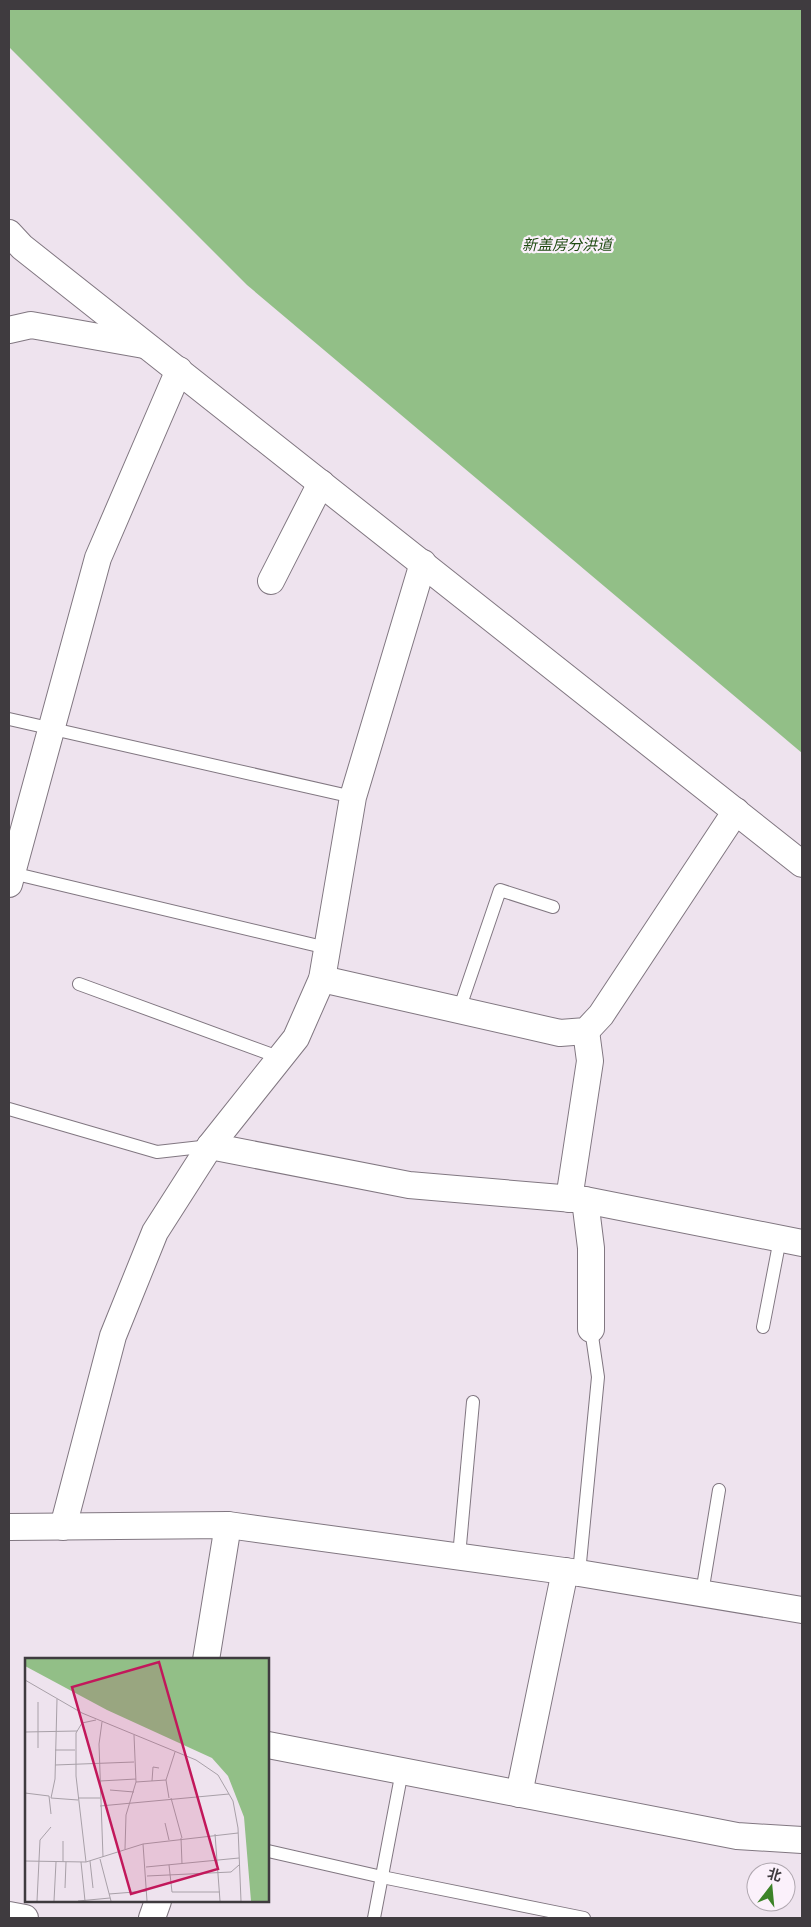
<svg xmlns="http://www.w3.org/2000/svg" width="811" height="1927" font-family="Lato,'Noto Sans SC',sans-serif">
<style>
.water{fill:#92bf87}
.lines{fill:none;stroke-linecap:round;stroke-linejoin:round}
.lane-casing{stroke:#817781;stroke-width:14}
.street-casing{stroke:#817781;stroke-width:28}
.lane{stroke:#fff;stroke-width:12}
.street{stroke:#fff;stroke-width:26}
.labels{text-anchor:middle;stroke-width:4.5;stroke-linejoin:round;paint-order:stroke}
.water-label{font-size:15px;font-style:italic;fill:#1e4a11;stroke:#fbf1fb}
.inset-road{fill:none;stroke:#a8a0a8;stroke-width:1}
.view{fill:#c2185b;fill-opacity:0.15;stroke:#c2185b;stroke-width:2.5}
.inset-edge{fill:none;stroke:#3f3b3f;stroke-width:2.5}
</style>
<rect width="100%" height="100%" fill="#eee3ee"/>
<path class="water" d="M9,9H802V753L247,285L9,47Z"/>
<g class="lines">
<defs>
<g id="lane">
<path d="M9,719L353,797"/>
<path d="M12,873L327,948"/>
<path d="M79,984L281,1058"/>
<path d="M459,1010L500,890L553,907"/>
<path d="M9,1109L157,1152L210,1146"/>
<path d="M763,1327L780,1239"/>
<path d="M459,1556L473,1402"/>
<path d="M579,1573L598,1377L591,1329"/>
<path d="M702,1593L719,1490"/>
<path d="M268,1851L382,1877L584,1918"/>
<path d="M374,1918L402,1771"/>
</g>
<g id="street">
<path d="M9,233L22,247L802,864"/>
<path d="M9,330L31,325L144,345"/>
<path d="M271,581L321,483"/>
<path d="M9,884L98,558L179,370"/>
<path d="M322,979L560,1033L586,1031L601,1015L736,811"/>
<path d="M210,1146L409,1185L585,1200L802,1243"/>
<path d="M569,1199L590,1061L586,1031"/>
<path d="M585,1200L591,1248V1329"/>
<path d="M9,1527L228,1525L579,1573L802,1610"/>
<path d="M63,1527L113,1336L155,1232L210,1146L296,1038L322,979L353,797L423,563"/>
<path d="M206,1660L228,1525"/>
<path d="M268,1745L737,1836L802,1840"/>
<path d="M519,1794L565,1571"/>
<path d="M9,1915L25,1918"/>
<path d="M152,1918L158,1901"/>
</g>
</defs>
<use href="#lane" class="lane-casing"/>
<use href="#street" class="street-casing"/>
<use href="#lane" class="lane"/>
<use href="#street" class="street"/>
</g>
<g class="labels">
<g class="water-label">
<text x="567" y="250">新盖房分洪道</text>
</g>
</g>
<g transform="translate(25 1658)">
<rect width="244" height="244" fill="#eee3ee"/>
<path d="M0,0H244V243H226L219,159L203,118L187,100L82,52L0,8Z" fill="#92bf87"/>
<path class="inset-road" d="M0,22L57,55L171,102L193,117L208,143L213,170L216,243M32,41L30,121L26,140L53,142M13,44V90M77,64L74,86L78,199M0,74L52,73M30,92H50M30,107L109,104M141,122L144,140M75,123L111,121M127,123L128,109L134,110M111,124L141,122L150,94M85,132L109,134M0,135L24,138L26,156M53,140H75M146,140L157,180M75,148L204,136M140,165L144,182M190,176L195,243M156,180L157,206M118,186L122,243M100,191L101,157L111,124L109,77M75,201L86,243M0,203L61,204L118,186L213,175M65,203L68,230M38,204V183M56,204L60,243M61,204L51,118V75L57,65L71,62M144,207L147,234H195M121,209L214,200M122,218L206,214L214,207M40,230L41,204M84,236L122,233M12,243L15,182L26,169M29,243L31,204M53,243L85,240"/>
<path class="view" d="M134,4L193,211L106,236L47,29Z"/>
<rect width="244" height="244" class="inset-edge"/>
</g>
<rect width="811" height="1927" fill="none" stroke="#3f3b3f" stroke-width="20"/>
<g transform="translate(771 1887) rotate(16)"><circle r="24" fill="#fbf1fb" stroke="#b0a8b0"/>
<path d="M0-4L9 19L0 12L-9 19Z" fill="#3c8328"/>
<text y="-8" font-size="14" font-weight="bold" text-anchor="middle" fill="#3f3b3f">北</text>
</g>
</svg>
